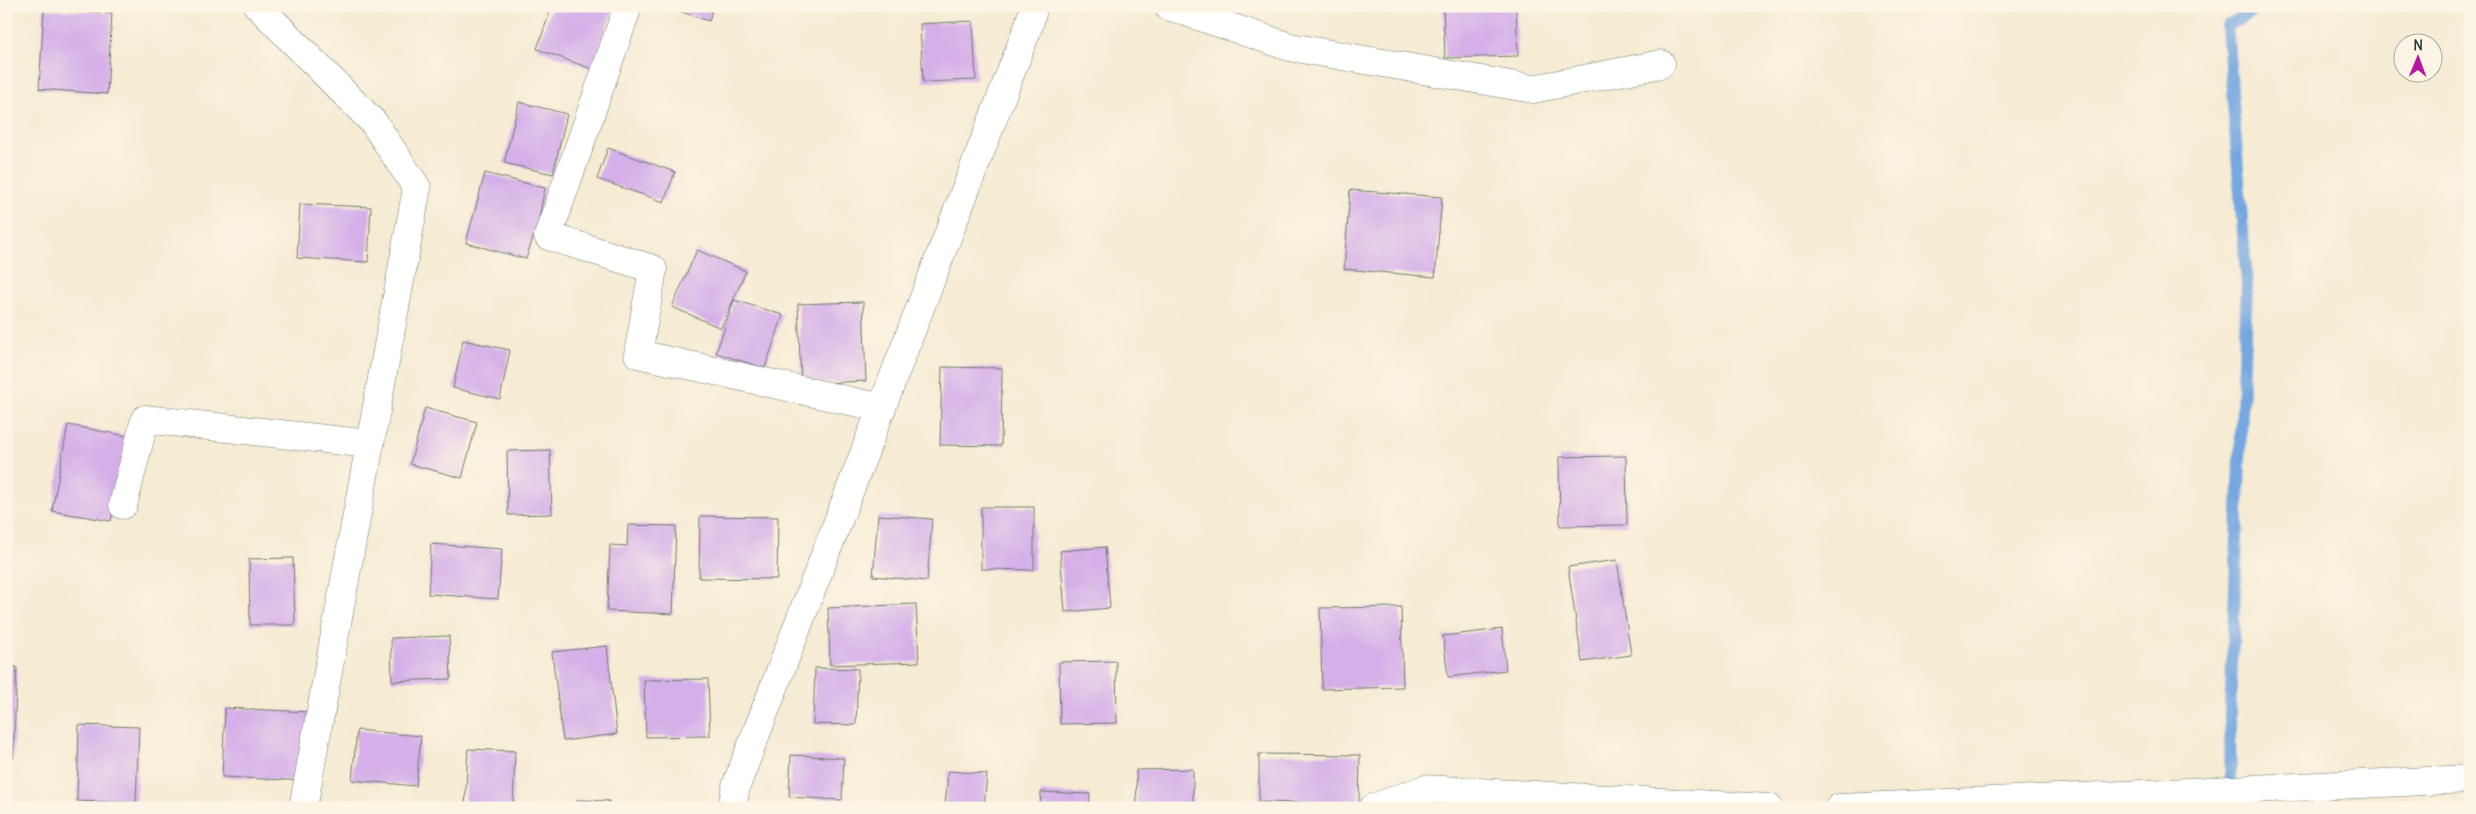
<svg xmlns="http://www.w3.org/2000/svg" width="2476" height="814" font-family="Delius,sans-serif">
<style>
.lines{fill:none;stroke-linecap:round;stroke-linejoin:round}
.stream{stroke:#75a7e0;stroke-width:12}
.building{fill:#d5afe9}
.minor-casing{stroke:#6a7a6c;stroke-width:29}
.minor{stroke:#fff;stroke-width:28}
</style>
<rect width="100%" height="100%" fill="#fcf5e5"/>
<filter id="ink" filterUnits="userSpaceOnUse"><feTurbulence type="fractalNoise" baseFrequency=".02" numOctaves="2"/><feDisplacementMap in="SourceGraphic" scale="10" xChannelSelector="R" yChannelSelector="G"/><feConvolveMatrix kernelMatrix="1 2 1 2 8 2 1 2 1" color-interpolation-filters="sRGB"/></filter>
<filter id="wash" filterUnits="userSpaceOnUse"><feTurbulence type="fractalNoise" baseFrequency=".0096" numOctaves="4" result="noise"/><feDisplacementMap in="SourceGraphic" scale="20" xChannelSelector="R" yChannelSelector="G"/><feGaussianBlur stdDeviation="1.12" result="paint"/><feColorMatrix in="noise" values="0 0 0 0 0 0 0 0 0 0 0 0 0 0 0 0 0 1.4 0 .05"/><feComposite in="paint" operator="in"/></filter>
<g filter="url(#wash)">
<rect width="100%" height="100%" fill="#f6ebd3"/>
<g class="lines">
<path class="stream" d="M2231,808L2230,712L2247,284L2227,26L2263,6"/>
</g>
<g id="blocks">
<g class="building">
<path d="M552,6H614L592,69L537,49Z"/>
<path d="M664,6H713L709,21Z"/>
<path d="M1443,6H1516L1518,56L1445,58Z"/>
<path d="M44,9L112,13L107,94L39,89Z"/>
<path d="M973,21L976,80L923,82L920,24Z"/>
<path d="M519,102L567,114L553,174L504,163Z"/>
<path d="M608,148L675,172L664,202L597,179Z"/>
<path d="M485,173L545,188L538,223L526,259L466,243Z"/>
<path d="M1350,190L1442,197L1435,277L1344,269Z"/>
<path d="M300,204L371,207L368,262L297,258Z"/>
<path d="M697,250L746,271L721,328L672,307Z"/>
<path d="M734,300L783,315L765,368L716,353Z"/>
<path d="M863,302L866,381L801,384L798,304Z"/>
<path d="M463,340L510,350L500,399L453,388Z"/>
<path d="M942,367L1002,368L1001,446L940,445Z"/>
<path d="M425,408L477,422L462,478L410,464Z"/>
<path d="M68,425L127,436L111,521L52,511Z"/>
<path d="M550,450L552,514L508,515L507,451Z"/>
<path d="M1626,456L1627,525L1560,526L1559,457Z"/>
<path d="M981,507H1034V570L981,569Z"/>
<path d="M878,515L932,519L927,581L873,576Z"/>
<path d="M700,516L778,517L777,579L699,578Z"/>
<path d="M628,525L676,526L673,614L607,611L610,545L627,546Z"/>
<path d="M431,544L502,549L498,599L428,594Z"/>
<path d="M1105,547L1110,608L1065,612L1060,551Z"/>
<path d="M293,558L295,625H250L249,559Z"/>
<path d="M1617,560L1631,655L1582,662L1568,567Z"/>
<path d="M916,604L919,662L830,665L828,608Z"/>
<path d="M1401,607L1403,687L1322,689L1320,608Z"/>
<path d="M1502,629L1506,670L1448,677L1443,636Z"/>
<path d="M449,636L451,679L392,681L391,638Z"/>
<path d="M607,646L617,734L563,741L552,652Z"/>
<path d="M1116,661L1117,723L1060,724L1059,662Z"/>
<path d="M6,667H17L13,760H6Z"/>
<path d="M815,668L858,669L856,725L813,724Z"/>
<path d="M708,679L710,736L646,737L644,680Z"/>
<path d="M225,708L310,712L307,781L222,777Z"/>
<path d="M79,725L139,727L136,803L77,801Z"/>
<path d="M357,730L421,736L416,786L352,780Z"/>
<path d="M468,749L515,751L513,808H465Z"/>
<path d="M1259,754L1360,755L1359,804L1259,802Z"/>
<path d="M791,755L844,758L842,800L789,797Z"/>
<path d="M1193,769V808H1137L1136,770Z"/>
<path d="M948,771L987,774L984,808H945Z"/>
<path d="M1041,792L1090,794L1089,808H1040Z"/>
<path d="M577,800L609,801V808H577Z"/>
</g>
</g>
</g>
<g filter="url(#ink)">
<use href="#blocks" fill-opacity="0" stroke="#6a7a6c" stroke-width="1"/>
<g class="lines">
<defs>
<g id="minor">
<path d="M258,6L374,123L417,188L303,808"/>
<path d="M628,6L548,236L653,269L638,354L882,408"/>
<path d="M1168,6L1290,47L1533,89L1661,64"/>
<path d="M123,505L145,419L370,444"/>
<path d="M732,808L736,786L1029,25L1034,6"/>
<path d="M1373,808L1425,789L1769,808"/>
<path d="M1839,808L2470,779"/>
</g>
</defs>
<use href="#minor" class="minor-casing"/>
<use href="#minor" class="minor"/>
</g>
</g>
<rect width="2476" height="814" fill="none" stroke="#fcf5e5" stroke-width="25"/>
<g transform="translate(2418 58) rotate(1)"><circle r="24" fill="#fcf5e5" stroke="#a4ab9e"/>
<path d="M0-4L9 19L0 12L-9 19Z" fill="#b5179e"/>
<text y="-8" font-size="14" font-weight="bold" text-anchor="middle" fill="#1f3d34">N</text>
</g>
</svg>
